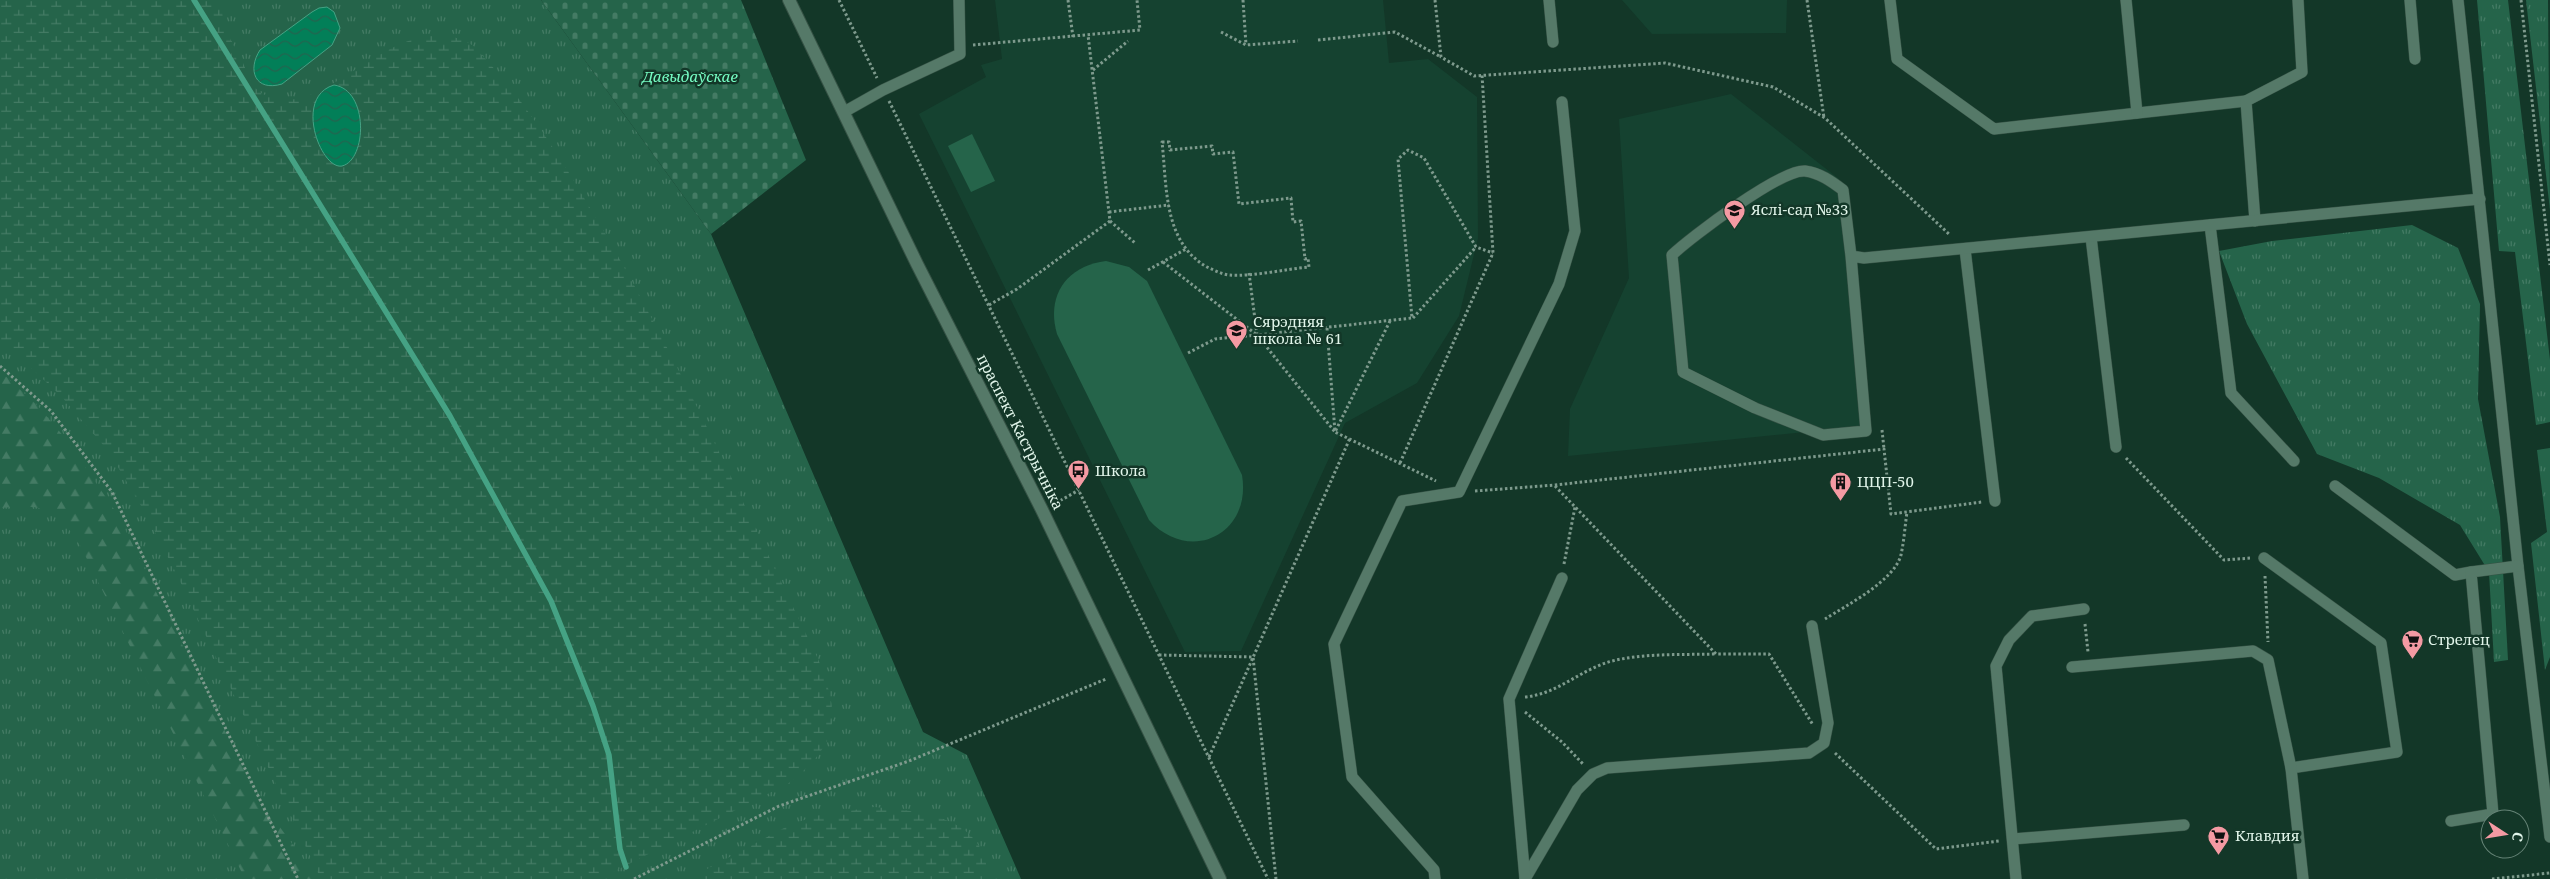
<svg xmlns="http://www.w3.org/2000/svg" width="2550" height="879" font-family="'Noto Serif',serif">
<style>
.built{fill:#154230}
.grass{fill:url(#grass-tufts)}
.forest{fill:url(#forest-firs)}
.wetland{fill:url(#wetland-marsh)}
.cemetery{fill:url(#cemetery-stones)}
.garden{fill:#25644a}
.water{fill:url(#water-waves);stroke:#45a284}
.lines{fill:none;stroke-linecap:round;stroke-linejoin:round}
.stream{stroke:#45a284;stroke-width:5.5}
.service-casing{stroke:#365245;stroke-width:12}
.secondary-casing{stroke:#365245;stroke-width:14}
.path{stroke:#7e9a8d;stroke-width:3;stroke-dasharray:2.5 2.5;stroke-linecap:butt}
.service{stroke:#557968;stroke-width:11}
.secondary{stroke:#557968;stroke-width:12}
.labels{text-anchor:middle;stroke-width:5;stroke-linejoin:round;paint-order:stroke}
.park-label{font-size:15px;font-style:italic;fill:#76fcc3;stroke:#133728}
.poi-label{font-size:15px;fill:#e1f5ea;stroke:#133728;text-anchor:start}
.street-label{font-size:15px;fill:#e1f5ea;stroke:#133728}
</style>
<defs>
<pattern id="grass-tufts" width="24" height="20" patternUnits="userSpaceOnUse" patternTransform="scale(1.25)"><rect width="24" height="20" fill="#25644a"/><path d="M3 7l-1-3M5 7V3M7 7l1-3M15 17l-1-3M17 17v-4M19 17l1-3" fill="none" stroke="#447b64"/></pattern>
<pattern id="forest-firs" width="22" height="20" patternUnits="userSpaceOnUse" patternTransform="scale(1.25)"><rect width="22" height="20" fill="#25644a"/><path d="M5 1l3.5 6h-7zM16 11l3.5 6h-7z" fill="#447b64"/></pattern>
<pattern id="wetland-marsh" width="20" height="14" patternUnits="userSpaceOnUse" patternTransform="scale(1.25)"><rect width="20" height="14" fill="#25644a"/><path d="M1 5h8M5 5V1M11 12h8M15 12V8" fill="none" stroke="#447b64"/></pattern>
<pattern id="cemetery-stones" width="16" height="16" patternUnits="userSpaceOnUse" patternTransform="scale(1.25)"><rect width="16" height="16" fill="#25644a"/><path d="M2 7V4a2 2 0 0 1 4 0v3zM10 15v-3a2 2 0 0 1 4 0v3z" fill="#447b64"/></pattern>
<pattern id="water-waves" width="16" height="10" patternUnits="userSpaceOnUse" patternTransform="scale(1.25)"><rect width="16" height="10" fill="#027f58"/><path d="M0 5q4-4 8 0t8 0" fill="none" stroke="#23644f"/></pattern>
</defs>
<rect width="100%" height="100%" fill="#133728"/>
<g class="built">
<path d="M995,0H1383L1389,63L1428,59L1477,97L1478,238L1459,316L1417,383L1345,423L1241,651L1185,652L919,114L986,77L981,65L1002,59Z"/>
<path d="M1622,0H1787L1786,33L1652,34Z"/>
<path d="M1731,94L1839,179L1865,426L1568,456L1570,409L1629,278L1619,119Z"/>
</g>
<g class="grass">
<path d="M0,0H541L711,234L923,732L967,755L1021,879H0Z"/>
<path d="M2477,0H2508L2550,360V422L2536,425L2515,252L2499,251Z"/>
<path d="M2526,0H2548L2550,210Z"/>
<path d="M2412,225L2458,248L2480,304L2478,399L2500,517L2508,660L2494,662L2489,572L2460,525L2379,478L2317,454L2247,324L2219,251L2272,241Z"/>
<path d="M2550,448V657L2545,670L2531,543L2547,532L2537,450Z"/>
</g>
<path class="forest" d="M0,371L37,405L65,438L118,515L257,796L318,879H245L80,545C56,508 43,503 0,508Z"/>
<g class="wetland">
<path d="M0,0H223C218,23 233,43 243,63C248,74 252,88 263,94C324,129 396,0 472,45C526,99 565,165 603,230C683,368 748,515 818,659C841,717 840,743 789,783L599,879H321L178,577L147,516L109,452L61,396L12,350L0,342Z"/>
<path d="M874,807C912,811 965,813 983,853C986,860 987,871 989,879H688L784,828L814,816Z"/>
</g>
<path class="cemetery" d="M541,0H741L806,160L711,234Z"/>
<g class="garden">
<path d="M972,134L995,181L971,192L948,146Z"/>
<path d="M1106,261L1129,267L1147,281L1242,475C1252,534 1190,565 1149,520L1057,334C1046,296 1066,266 1106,261Z"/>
</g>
<g class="water">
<path d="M327,7L334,12L340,28L332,45L282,84C255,92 247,70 260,50L312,12L319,8Z"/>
<path d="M334,85C369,90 367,160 342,166C321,170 293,97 334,85Z"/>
</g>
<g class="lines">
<path class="stream" d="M194,0L450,416L551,601L593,706L609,755L620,849L626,867"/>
<defs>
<g id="service">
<path d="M1549,0L1553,42"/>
<path d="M1890,0L1897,59L1994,129L2246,101"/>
<path d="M2126,0L2137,113"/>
<path d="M2410,0L2415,59"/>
<path d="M2458,0L2518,566L2550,837"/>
<path d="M844,112L883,90L960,54L959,0"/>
<path d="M2255,221L2246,101L2302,72L2298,0"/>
<path d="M2210,225L2231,393L2294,461"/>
<path d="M2091,237L2116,447"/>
<path d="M1965,249L1995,501"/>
<path d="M1851,256L1866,431L1823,435L1755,408L1683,372L1672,255C1691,237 1781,169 1805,171C1820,173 1831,181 1843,190L1851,256L1864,258L2480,199"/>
<path d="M2335,486L2455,575L2471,572"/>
<path d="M2264,558L2381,643L2397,752L2291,768"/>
<path d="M2072,667L2253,651L2268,660L2291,768L2303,879"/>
<path d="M2451,821L2493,814L2471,572L2518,566"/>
<path d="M2013,839L2184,825"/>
<path d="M1435,879L1434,870L1352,777L1334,644L1402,501L1459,492L1559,284L1575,231L1562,102"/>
<path d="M1525,879L1577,790L1593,774L1607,768L1809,753L1824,743L1828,723L1812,626"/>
<path d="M1525,879L1509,699L1562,578"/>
<path d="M2016,879L1996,666L2009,640L2032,616L2084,609"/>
</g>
<path id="secondary" d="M789,0L917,264L1042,510L1220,879"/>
</defs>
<use href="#service" class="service-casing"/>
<use href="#secondary" class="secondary-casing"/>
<g class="path">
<path d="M839,0L877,78"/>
<path d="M1068,0L1073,37"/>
<path d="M1243,0L1246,45"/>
<path d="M1435,0L1441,57L1474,76L1665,63L1773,87L1825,118L1950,235"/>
<path d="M1807,0L1824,118"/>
<path d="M2521,0L2550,265"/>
<path d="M1221,32L1246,45L1298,41"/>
<path d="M1318,40L1395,32L1441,57"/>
<path d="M973,45L1140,30L1137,0"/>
<path d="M1093,70L1128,41"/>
<path d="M889,101L1268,879"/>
<path d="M1162,142H1169L1170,150L1212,146L1213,154L1233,152L1239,204L1291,198L1293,222L1301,221L1305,259L1308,258L1309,267C1286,269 1251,277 1229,275C1221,274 1214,270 1207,267C1163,242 1167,186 1162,142Z"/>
<path d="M1109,212L1169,205"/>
<path d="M1110,221L1135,243"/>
<path d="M1163,262L1257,335L1335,432L1390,321"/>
<path d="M1148,270L1186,249"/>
<path d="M1249,273L1257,335L1412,318L1398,159L1408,150L1424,158L1476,247L1493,253"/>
<path d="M989,305L1017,289L1110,221L1088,35"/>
<path d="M1413,318L1476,247"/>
<path d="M1327,328L1335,432L1436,481"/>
<path d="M1188,353L1215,339L1257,335"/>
<path d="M0,366L51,411L112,492L298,879"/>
<path d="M1882,430L1884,449"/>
<path d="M2126,458L2224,560L2251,558"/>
<path d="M1400,463L1493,253L1482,75"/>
<path d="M1555,486L1716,654H1769L1813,725"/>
<path d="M1475,491L1555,485L1884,449L1891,514L1982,502"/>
<path d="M1056,503L1079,490"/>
<path d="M1564,564L1575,507"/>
<path d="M2265,576L2268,642"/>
<path d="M1825,619C1847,605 1894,581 1901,555C1904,541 1905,526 1907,512"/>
<path d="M2085,624L2088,652"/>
<path d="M1159,655L1253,657L1276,879"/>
<path d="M1525,697C1558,694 1581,669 1612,661C1645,653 1681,655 1715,654"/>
<path d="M1525,712L1562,742L1583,764"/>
<path d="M1835,753L1936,849L1999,841"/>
<path d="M1209,757L1350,438"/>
<path d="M634,879L779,806L909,761L1106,679"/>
<path d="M2492,879L2550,873"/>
</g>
<use href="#service" class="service"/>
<use href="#secondary" class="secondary"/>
</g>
<defs>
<symbol id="school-pin" viewBox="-11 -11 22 30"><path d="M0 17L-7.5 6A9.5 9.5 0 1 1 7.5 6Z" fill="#f49aa3" stroke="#133728"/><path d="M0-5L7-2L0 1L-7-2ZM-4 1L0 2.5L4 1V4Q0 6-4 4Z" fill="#111"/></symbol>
<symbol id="bus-pin" viewBox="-11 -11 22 30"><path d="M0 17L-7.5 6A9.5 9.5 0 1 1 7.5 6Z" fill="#f49aa3" stroke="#133728"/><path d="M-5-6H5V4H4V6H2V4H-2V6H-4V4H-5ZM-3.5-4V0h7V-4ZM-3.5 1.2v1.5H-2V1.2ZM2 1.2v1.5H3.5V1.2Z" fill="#111"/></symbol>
<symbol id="building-pin" viewBox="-11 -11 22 30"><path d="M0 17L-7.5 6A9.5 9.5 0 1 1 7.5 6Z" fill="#f49aa3" stroke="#133728"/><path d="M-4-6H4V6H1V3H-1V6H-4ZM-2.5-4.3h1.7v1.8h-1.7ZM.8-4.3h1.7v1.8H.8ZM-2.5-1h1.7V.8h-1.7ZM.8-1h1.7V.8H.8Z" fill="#111"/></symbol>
<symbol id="supermarket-pin" viewBox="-11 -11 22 30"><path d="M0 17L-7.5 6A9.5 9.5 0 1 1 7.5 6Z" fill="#f49aa3" stroke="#133728"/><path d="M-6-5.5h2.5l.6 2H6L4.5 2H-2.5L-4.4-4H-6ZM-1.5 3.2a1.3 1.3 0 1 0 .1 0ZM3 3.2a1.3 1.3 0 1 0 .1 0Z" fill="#111"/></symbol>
</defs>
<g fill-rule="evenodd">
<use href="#school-pin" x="1722" y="198" width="25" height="34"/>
<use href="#school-pin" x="1224" y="318" width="25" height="34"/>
<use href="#bus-pin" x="1066" y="458" width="25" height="34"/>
<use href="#building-pin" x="1828" y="470" width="25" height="34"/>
<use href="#supermarket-pin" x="2400" y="628" width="25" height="34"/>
<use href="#supermarket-pin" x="2206" y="824" width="25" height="34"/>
</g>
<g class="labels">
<g class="park-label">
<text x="690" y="82">Давыдаўскае</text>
</g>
<g class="poi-label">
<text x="1751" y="215">Яслі-сад №33</text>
<text x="1253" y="327">Сярэдняя<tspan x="1253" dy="17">школа № 61</tspan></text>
<text x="1095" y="476">Школа</text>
<text x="1857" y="487">ЦЦП-50</text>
<text x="2428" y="645">Стрелец</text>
<text x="2235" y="841">Клавдия</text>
</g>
<g class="street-label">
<text transform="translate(1020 432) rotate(63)" y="5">праспект Кастрычніка</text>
</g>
</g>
<g transform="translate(2505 834) rotate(102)"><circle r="24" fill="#133728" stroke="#658376"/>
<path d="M0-4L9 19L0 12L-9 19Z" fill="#f49aa3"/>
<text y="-8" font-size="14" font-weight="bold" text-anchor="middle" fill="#e1f5ea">С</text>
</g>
</svg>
